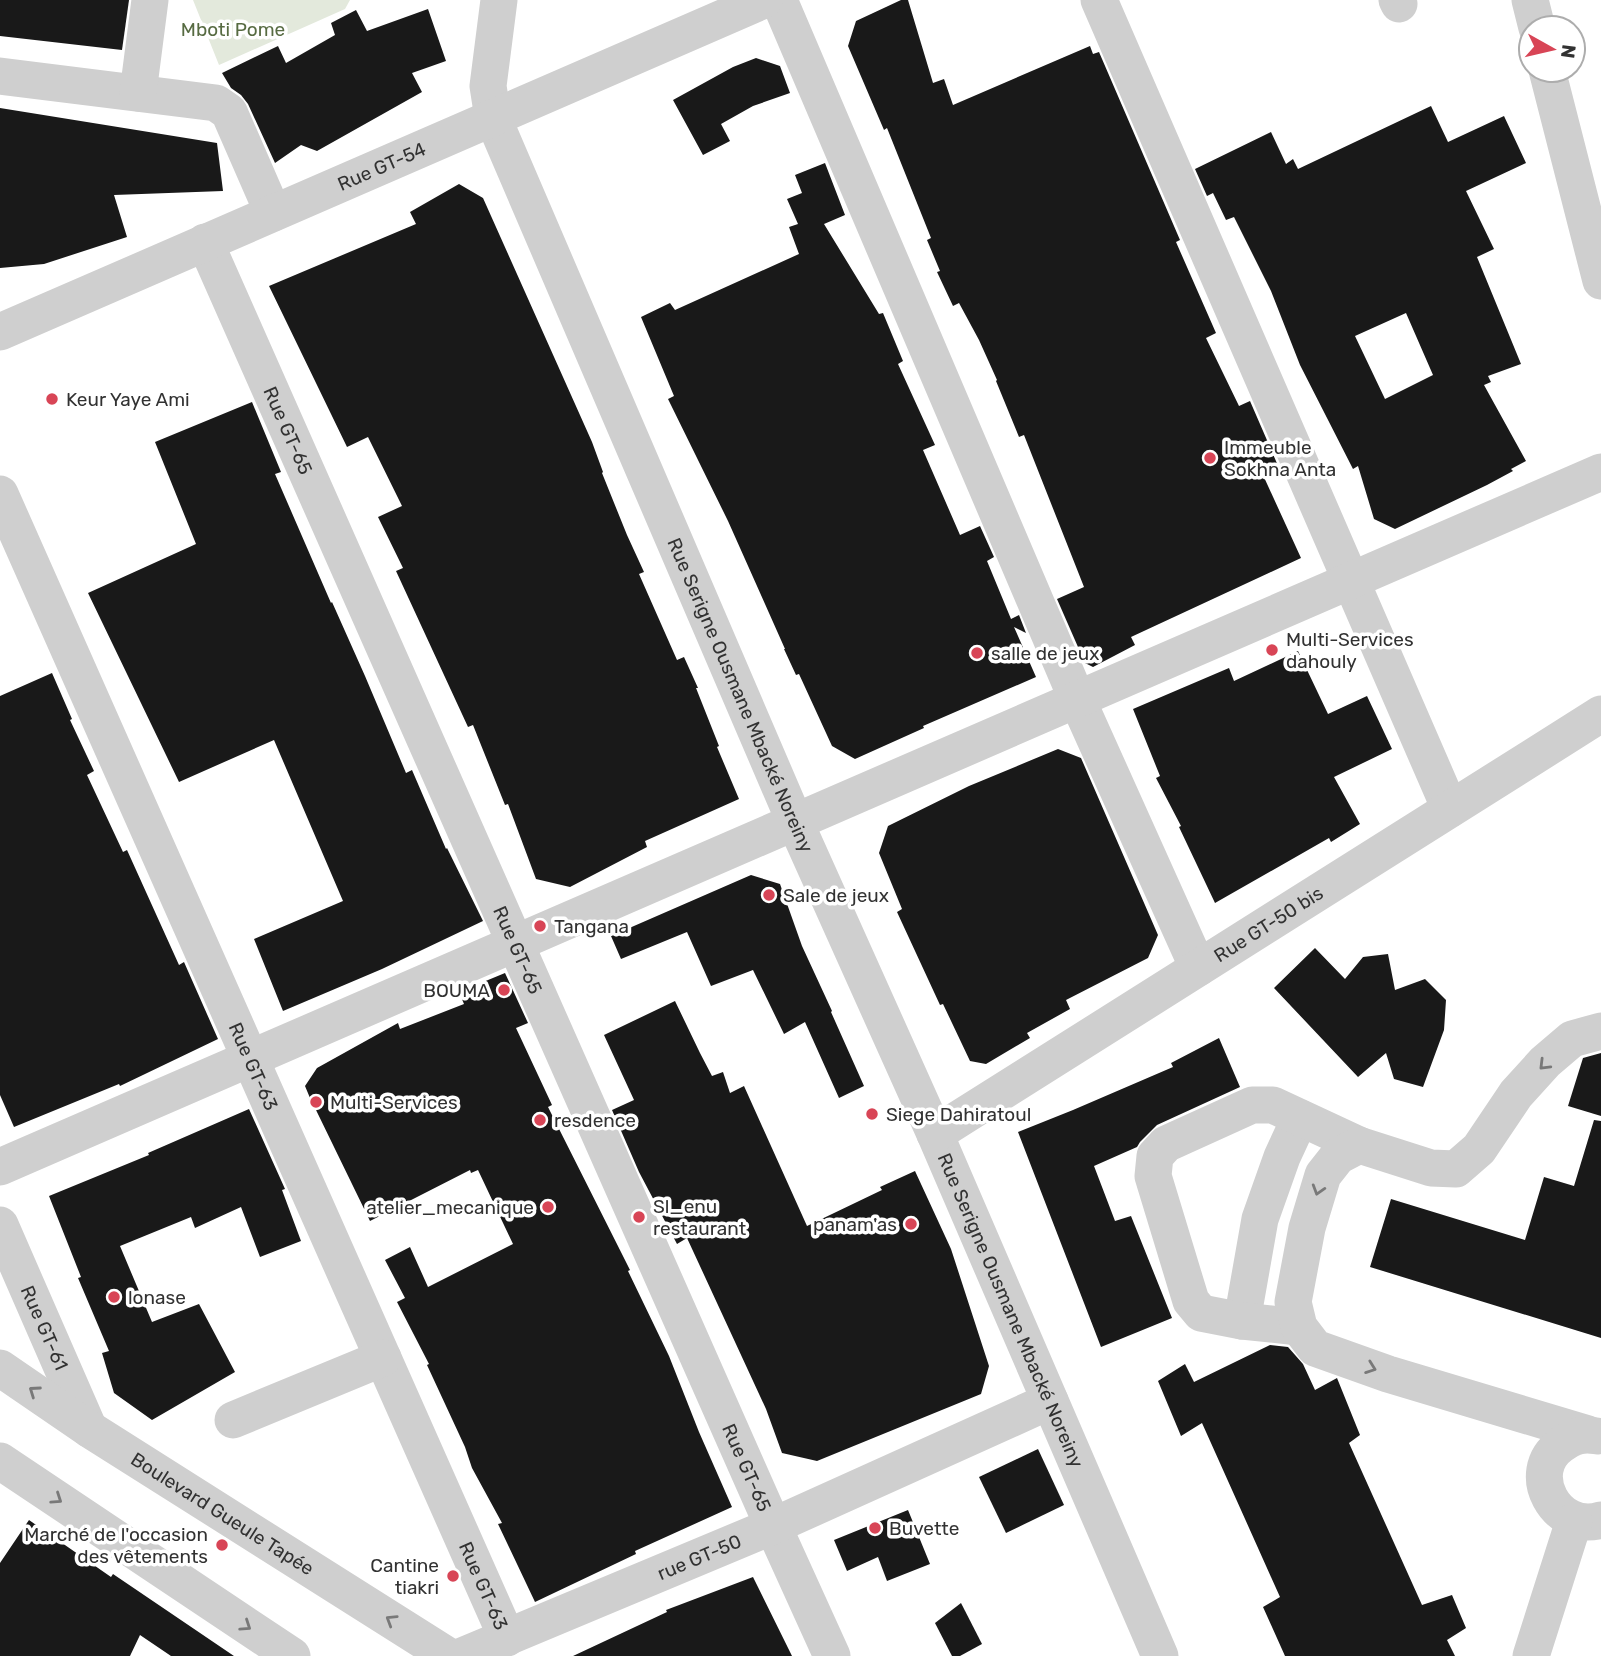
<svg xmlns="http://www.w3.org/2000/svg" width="1601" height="1656" font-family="Rubik,sans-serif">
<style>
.green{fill:#e3e9dc}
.building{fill:#191919;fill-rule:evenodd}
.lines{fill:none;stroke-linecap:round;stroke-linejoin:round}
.minor{stroke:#cfcfcf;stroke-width:37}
.oneway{stroke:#797979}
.poi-dot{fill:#d84556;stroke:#fff;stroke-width:2.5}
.labels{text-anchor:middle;stroke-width:7;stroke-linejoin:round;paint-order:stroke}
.park-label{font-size:19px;fill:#576b42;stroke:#fff}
.street-label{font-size:19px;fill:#323232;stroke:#fff}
.poi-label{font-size:19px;fill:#323232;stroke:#fff;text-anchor:start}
</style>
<rect width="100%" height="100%" fill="#fff"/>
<path class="green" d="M193,0H350L345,9L219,65Z"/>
<g class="building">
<path d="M0,0H129L122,50L0,36Z"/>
<path d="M901,0H908L933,83L944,79L953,105L1090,46L1093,54L1099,52L1180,240L1176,242L1216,333L1206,338L1239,406L1250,401L1279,468L1263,475L1301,558L1131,637L1135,645L1093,667L1085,663L1057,599L1084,587L1024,435L1019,437L996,381L997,380L979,340L959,303L953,306L937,272L940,271L927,240L931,238L887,128L884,130L848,46L856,21Z"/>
<path d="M428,9L446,61L412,73L422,92L317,151L301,145L275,163L248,104L241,95L231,88L222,73L278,46L286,63L335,35L331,23L356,10L367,31Z"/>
<path d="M756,58L780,66L790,93L753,106L721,124L730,141L703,155L673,100L733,67Z"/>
<path d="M1431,106L1448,142L1504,116L1526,163L1466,191L1494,249L1477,257L1521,364L1488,376L1491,382L1484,385L1526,461L1511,469L1513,471L1487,485L1395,529L1374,519L1358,466L1353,469L1300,365L1271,291L1234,217L1226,220L1213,193L1207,196L1195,169L1271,132L1286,164L1293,159L1298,169ZM1406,313L1433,375L1385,399L1355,336Z"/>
<path d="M0,108L217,143L223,191L114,195L127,237L44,264L0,268Z"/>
<path d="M825,163L845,215L824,224L879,314L883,313L903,361L898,364L935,445L923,450L960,535L980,526L994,557L987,561L1011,619L1019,615L1026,633L1014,627L1036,677L923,726L924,728L855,759L832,746L799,674L796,675L784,649H785L728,521L668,399L674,396L641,317L670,303L675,310L799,254L789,227L798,224L787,199L802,193L795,175Z"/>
<path d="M459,184L483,198L592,442L603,472L602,473L627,535L644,572L639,574L677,660L684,657L698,688H696L719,746L717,747L739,799L645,841L647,847L570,887L536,879L508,804L505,805L473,725L468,727L396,571L403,568L378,517L402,506L368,437L347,447L269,286L416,224L410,212Z"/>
<path d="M252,402L281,472L275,474L331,603L332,602L365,676L406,773L412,770L446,849L447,848L483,921L382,969L283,1011L254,939L343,901L274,740L179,782L88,593L196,544L155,442Z"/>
<path d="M1298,651L1328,714L1367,696L1392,749L1334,777L1360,824L1331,842L1329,838L1215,903L1179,827L1181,826L1156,778L1160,776L1133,709L1229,668L1234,681Z"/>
<path d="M52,673L72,719L70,720L94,771L87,775L123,852L127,850L179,965L184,962L218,1039L120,1086L119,1084L14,1127L0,1095V696Z"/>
<path d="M1058,749L1081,758L1158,935L1148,958L1066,1000L1070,1009L1027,1033L1030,1038L986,1064L970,1061L943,1004L940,1005L897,912L902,909L879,853L888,826L969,786Z"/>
<path d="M751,875L780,884L802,946L832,1011L831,1012L864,1086L839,1098L805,1022L784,1034L753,970L711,986L687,932L621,959L611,936Z"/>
<path d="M1315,948L1345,979L1363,957L1388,954L1395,990L1425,979L1446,1000L1444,1030L1423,1087L1394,1079L1386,1053L1358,1077L1274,988Z"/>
<path d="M505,973L528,1023L516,1028L552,1105L548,1107L630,1270L628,1271L669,1356L699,1432L732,1507L635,1551L636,1554L535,1602L498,1524L502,1523L472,1468L465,1447L427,1365L429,1364L397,1302L405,1298L385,1260L410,1247L428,1287L513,1244L478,1170L471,1173L470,1170L370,1221L316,1110H315L305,1086L317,1068L398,1023L400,1029L464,1004L459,992Z"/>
<path d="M675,1001L700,1053L712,1076L723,1072L730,1093L744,1086L807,1226L882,1190L880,1187L915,1171L951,1249L989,1366L981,1394L817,1461L782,1453L766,1409L687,1238L677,1244L639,1172L612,1110L634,1100L604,1035Z"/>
<path d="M1219,1038L1240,1087L1157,1125L1140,1142L1137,1147L1094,1166L1115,1221L1131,1216L1172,1318L1101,1347L1018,1132L1073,1110L1173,1067L1171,1063Z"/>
<path d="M1601,1053V1116L1568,1106L1583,1058Z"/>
<path d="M249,1109L285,1189L282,1190L301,1241L260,1257L241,1207L195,1228L191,1217L120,1246L152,1322L199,1304L235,1372L152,1420L114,1393L102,1353L109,1351L78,1278L81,1277L49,1196L149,1155L148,1153Z"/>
<path d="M1594,1120L1601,1121V1338L1370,1267L1391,1199L1525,1240L1544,1177L1574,1186Z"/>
<path d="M1270,1345L1288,1347L1303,1364L1315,1390L1337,1378L1360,1435L1349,1443L1422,1605L1452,1595L1466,1628L1447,1640L1455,1656H1285L1263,1607L1280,1597L1202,1423L1181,1436L1158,1381L1185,1364L1194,1382Z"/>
<path d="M1038,1449L1064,1505L1006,1533L979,1477Z"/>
<path d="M908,1510L930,1564L887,1581L878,1557L847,1571L834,1540Z"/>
<path d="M29,1520L111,1577L113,1574L234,1656H171L140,1635L130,1656H0V1563Z"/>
<path d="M753,1577L792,1656H573L667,1612L666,1610Z"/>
<path d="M961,1603L982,1644L960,1656H952L935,1623Z"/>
</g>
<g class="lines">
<g class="minor">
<path id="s1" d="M499,0L488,86L493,118L795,822L935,1134L1160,1656"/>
<path d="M779,0L1077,699L1198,968"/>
<path d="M1099,0L1450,809"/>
<path d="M1397,0L1399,4"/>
<path d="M1530,0L1537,28"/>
<path d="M1547,70L1601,281"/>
<path d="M0,76L216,103L229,112L273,213"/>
<path d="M138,93L150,0"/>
<path id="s2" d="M205,242L773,1526L832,1656"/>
<path id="s3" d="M0,332L764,0"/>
<path id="s4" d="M0,494L507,1638"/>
<path id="s5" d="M935,1134L1601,714"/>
<path d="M0,1167L1601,472"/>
<path id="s6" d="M0,1225L89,1429"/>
<path d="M1242,1321L1260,1219L1282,1157L1300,1118"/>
<path d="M1299,1327L1242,1321L1201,1313L1191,1301L1153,1176L1155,1156L1166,1144L1252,1105H1273L1359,1145"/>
<path id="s7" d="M0,1368L89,1429L448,1656"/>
<path d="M233,1420L383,1358"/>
<path d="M1588,1434L1388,1374L1315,1348L1299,1327L1293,1302L1307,1228L1323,1175L1338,1156L1359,1145L1431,1168L1456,1169L1479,1149L1516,1094L1545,1062L1572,1039L1601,1031"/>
<path d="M1597,1436C1583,1433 1573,1436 1561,1445C1523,1472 1556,1534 1601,1520"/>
<path d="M0,1461L292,1656"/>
<path id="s8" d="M462,1656L773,1526L1050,1401"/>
<path d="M1531,1656L1574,1521"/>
</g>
</g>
<defs><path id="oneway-chevron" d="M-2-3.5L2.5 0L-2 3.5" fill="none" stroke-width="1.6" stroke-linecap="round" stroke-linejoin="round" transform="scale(1.75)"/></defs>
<g class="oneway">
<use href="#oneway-chevron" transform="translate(1544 1065) rotate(135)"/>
<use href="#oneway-chevron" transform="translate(1318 1190) rotate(107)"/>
<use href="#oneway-chevron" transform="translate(1371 1368) rotate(20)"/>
<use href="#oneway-chevron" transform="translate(34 1391) rotate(-145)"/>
<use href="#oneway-chevron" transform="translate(57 1499) rotate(34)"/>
<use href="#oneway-chevron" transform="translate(391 1620) rotate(-148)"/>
<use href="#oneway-chevron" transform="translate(246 1626) rotate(34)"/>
</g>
<g class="poi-dot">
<circle cx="52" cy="399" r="7"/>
<circle cx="1210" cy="458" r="7"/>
<circle cx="1272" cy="650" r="7"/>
<circle cx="977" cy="653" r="7"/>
<circle cx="769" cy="895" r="7"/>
<circle cx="540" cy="926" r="7"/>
<circle cx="504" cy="990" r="7"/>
<circle cx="316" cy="1102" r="7"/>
<circle cx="872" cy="1114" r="7"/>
<circle cx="540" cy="1120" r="7"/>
<circle cx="548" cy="1207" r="7"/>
<circle cx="639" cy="1217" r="7"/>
<circle cx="911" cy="1224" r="7"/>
<circle cx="114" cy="1297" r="7"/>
<circle cx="875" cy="1528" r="7"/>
<circle cx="222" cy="1545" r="7"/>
<circle cx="453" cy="1576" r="7"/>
</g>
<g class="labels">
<g class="park-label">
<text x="233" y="36">Mboti Pome</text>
</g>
<g class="street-label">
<text dy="7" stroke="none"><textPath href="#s3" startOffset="416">Rue GT-54</textPath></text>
<text dy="7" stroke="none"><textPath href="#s2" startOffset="206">Rue GT-65</textPath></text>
<text dy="7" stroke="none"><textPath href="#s1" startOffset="747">Rue Serigne Ousmane Mbacké Noreiny</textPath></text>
<text dy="7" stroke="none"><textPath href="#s5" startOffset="394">Rue GT-50 bis</textPath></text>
<text dy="7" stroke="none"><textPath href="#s2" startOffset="774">Rue GT-65</textPath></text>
<text dy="7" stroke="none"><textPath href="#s4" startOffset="626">Rue GT-63</textPath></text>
<text dy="7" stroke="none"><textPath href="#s1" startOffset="1419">Rue Serigne Ousmane Mbacké Noreiny</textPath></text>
<text dy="7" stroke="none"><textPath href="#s6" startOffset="112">Rue GT-61</textPath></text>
<text dy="7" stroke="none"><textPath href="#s2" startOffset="1340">Rue GT-65</textPath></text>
<text dy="7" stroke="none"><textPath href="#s7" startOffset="266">Boulevard Gueule Tapée</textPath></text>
<text dy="7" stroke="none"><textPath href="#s8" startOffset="257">rue GT-50</textPath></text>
<text dy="7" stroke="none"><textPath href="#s4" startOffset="1194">Rue GT-63</textPath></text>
</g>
<g class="poi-label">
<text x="66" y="406">Keur Yaye Ami</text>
<text x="1224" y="454">Immeuble<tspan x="1224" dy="22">Sokhna Anta</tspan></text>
<text x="1286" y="646">Multi-Services<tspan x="1286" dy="22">dahouly</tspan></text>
<text x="991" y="660">salle de jeux</text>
<text x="783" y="902">Sale de jeux</text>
<text x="554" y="933">Tangana</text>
<text x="490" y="997" text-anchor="end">BOUMA</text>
<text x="330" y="1109">Multi-Services</text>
<text x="886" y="1121">Siege Dahiratoul</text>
<text x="554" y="1127">resdence</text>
<text x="653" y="1213">Sl_enu<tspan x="653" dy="22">restaurant</tspan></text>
<text x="534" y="1214" text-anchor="end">atelier_mecanique</text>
<text x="897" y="1231" text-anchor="end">panam'as</text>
<text x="128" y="1304">lonase</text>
<text x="889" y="1535">Buvette</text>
<text x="208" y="1541" text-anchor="end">Marché de l'occasion<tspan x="208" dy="22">des vêtements</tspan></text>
<text x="439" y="1572" text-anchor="end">Cantine<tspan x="439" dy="22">tiakri</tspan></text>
</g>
</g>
<g transform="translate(1552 49) rotate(98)"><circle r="33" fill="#ffffff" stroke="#adadad" stroke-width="2"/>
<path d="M0-5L12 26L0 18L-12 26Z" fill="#d84556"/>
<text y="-10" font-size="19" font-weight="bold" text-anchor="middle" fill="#323232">N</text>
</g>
</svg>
